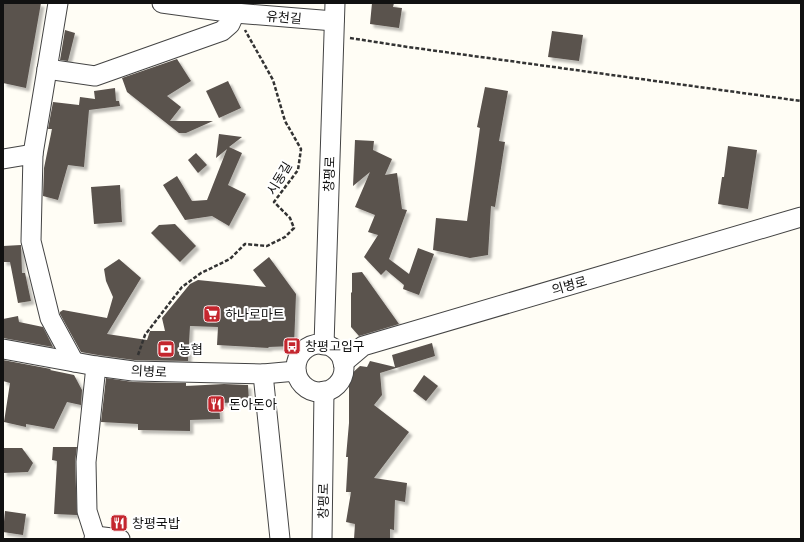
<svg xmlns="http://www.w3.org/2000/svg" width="804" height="542" font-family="'Zilla Slab','Noto Sans KR',serif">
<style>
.building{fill:#5a524d;filter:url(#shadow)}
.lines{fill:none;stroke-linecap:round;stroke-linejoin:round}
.minor-casing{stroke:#444;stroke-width:21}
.path{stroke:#333;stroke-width:2.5;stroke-dasharray:4 2;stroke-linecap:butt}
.minor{stroke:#fff;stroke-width:19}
.labels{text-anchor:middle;stroke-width:4;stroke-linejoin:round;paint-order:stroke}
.street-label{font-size:13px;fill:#111;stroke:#fff}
.poi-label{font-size:13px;fill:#111;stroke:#fff;text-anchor:start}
</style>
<defs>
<filter id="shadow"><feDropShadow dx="3.5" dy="3.5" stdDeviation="1" flood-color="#0004"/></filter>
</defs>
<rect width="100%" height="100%" fill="#fffdf5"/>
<g class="building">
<path d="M3,3H41L26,88L3,83Z"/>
<path d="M372,3H394L393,7L402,8L399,28L370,24Z"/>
<path d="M65,30L75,33L68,61L60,60Z"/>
<path d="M552,31L583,35L579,61L548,57Z"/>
<path d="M177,59L191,81L167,96L181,107L170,121H213L186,133H179L127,92L122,78Z"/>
<path d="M228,81L241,108L219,118L206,91Z"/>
<path d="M485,87L508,91L499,141L505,142L495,207L491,206L488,255L470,258L433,250L436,218L467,221L480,128L477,127Z"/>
<path d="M115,88L116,101H119L120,106L89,110L84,167L68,165L58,200L43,196L44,168L52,129H48L53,102L79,105L80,97L95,99L94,91Z"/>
<path d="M219,134L242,137L229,147L242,153L228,185L246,194L229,226L212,216L185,220L163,185L177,176L192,201L207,200L227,149L216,158Z"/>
<path d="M355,140L374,141L373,150L392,159L385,175L397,173L402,209L407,210L389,259L409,274L418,248L434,254L419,295L403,289L404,285L386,270L381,275L364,257L378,235L368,232L375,215L355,207L370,172L353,186Z"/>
<path d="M728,146L757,150L748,209L718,204L722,177H724Z"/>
<path d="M196,153L207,165L198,173L188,160Z"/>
<path d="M120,185L122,222L94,224L91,187Z"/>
<path d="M175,224L196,246L180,262L151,233L159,225Z"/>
<path d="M21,245L22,273H25L31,301L18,303L10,262H3V246Z"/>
<path d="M269,257L296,294L294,346L268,347L269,348L217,345L218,327L190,326L188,361L134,360L98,355L81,352L60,314V312L63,310L107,318L113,297L106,281L104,269L119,259L141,278L107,334L147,340L150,331H165L162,318L190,284L198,280L266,287L253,270Z"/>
<path d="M362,272L399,324L359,336L351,327V293L352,292V273Z"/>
<path d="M18,316L19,322L43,327L53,347L3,338V319Z"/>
<path d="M432,343L435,356L380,373L382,395L374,405L409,432L374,478L407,483L405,502L395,500L394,530L390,529V539H354L355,524L346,522L351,492H346L348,457H346L349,423V376L360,366L367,367L370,361L395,367L392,355Z"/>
<path d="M3,360L51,369L50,370L74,375L82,390L81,405L67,402L54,429L26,424V427L4,422L10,383L3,381Z"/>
<path d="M424,375L438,386L426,401L413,391Z"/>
<path d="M106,378L133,382L186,383V386L224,384L248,385L249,402L219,403L220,419L190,420V431L138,430V424L101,422Z"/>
<path d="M53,447H77L75,462L77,515L54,514L57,461L52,460Z"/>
<path d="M3,448H22L33,463L28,472L3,473Z"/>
<path d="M5,511L26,514L23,535L3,532Z"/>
</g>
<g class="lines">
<defs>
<g id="minor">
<path d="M162,3L235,13L334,21"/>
<path d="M47,69L95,76L222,31L230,24L235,13"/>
<path d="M33,154L58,3"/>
<path d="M3,159L33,154L31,241L50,318L74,362"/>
<circle cx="320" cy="368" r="24"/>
<path d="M324,345L335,3"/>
<path d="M3,349L96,366L133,371L263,374L296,371"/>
<path d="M343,363L363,346L801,217"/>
<path d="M263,374L280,539"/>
<path d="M95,536L120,539"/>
<path d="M94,539L95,536L87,511L86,462L96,366"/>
<path d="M322,539L324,391"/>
</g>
</defs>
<use href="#minor" class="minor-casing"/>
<g class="path">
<path d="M350,38L408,47L801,101"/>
<path d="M138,355L145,335L182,287L201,273L230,259L245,244L267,246L285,237L294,228L290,218L274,202L298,170L301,149L285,121L273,80L245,30"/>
</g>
<use href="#minor" class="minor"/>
</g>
<defs>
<symbol id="supermarket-square" viewBox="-11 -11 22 22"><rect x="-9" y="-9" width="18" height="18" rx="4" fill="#c4262e" stroke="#fff"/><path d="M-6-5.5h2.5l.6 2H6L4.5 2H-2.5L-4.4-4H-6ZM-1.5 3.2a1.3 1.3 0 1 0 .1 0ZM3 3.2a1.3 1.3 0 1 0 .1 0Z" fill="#fff"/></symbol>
<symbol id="bus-square" viewBox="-11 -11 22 22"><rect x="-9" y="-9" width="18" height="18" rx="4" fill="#c4262e" stroke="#fff"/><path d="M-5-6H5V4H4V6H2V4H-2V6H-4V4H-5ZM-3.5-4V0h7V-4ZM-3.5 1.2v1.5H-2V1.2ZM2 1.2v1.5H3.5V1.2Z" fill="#fff"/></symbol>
<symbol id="bank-square" viewBox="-11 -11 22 22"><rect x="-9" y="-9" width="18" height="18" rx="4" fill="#c4262e" stroke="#fff"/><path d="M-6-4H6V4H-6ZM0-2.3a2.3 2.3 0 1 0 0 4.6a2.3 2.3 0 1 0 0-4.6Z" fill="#fff"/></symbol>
<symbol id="restaurant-square" viewBox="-11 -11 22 22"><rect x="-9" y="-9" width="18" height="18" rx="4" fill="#c4262e" stroke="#fff"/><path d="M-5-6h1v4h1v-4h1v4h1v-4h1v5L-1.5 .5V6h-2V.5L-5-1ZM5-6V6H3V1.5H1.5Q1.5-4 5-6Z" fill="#fff"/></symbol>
</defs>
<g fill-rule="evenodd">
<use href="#supermarket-square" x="202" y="304" width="20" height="20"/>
<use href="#bus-square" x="282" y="336" width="20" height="20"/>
<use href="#bank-square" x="156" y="339" width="20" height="20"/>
<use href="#restaurant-square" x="206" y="394" width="20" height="20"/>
<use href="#restaurant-square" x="109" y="513" width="20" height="20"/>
</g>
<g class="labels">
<g class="street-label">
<text transform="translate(284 17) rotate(5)" y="5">유천길</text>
<text transform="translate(329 174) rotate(-88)" y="5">창평로</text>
<text transform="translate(279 178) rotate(-59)" y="5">시동길</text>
<text transform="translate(569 285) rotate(-16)" y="5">의병로</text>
<text transform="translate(149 371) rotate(3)" y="5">의병로</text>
<text transform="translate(323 501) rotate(-89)" y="5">창평로</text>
</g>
<g class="poi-label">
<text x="225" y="319">하나로마트</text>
<text x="305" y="351">창평고입구</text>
<text x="179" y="354">농협</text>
<text x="229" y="409">돈아돈아</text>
<text x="132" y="528">창평국밥</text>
</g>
</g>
<rect width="804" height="542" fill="none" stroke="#111111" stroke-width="8"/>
</svg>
